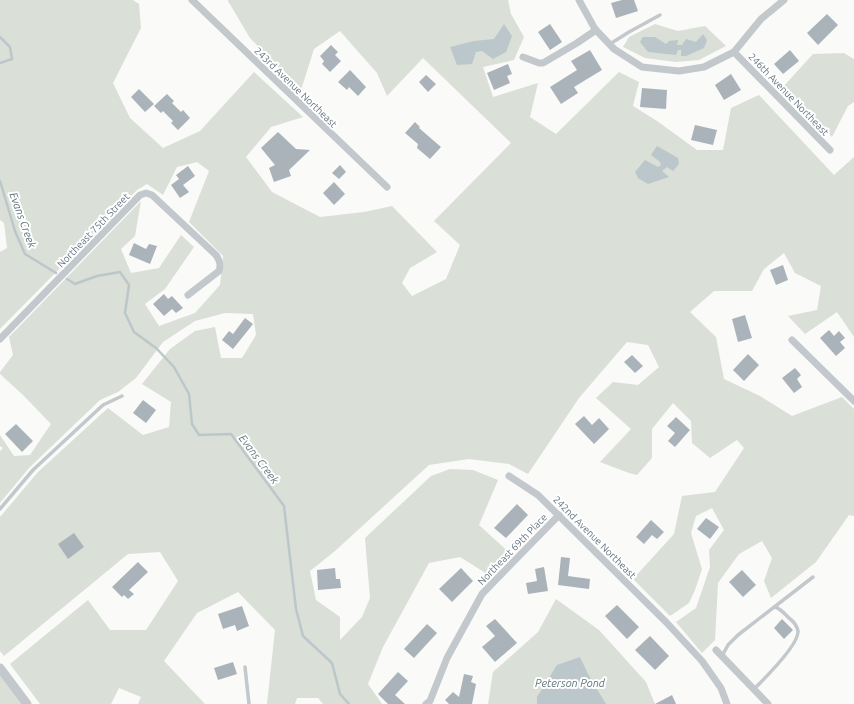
<svg xmlns="http://www.w3.org/2000/svg" width="854" height="704" font-family="Ubuntu,sans-serif">
<style>
.green{fill:#dadfd7}
.water{fill:#bbc7cb}
.lines{fill:none;stroke-linecap:round;stroke-linejoin:round}
.stream{stroke:#bbc7cb;stroke-width:2.5}
.building{fill:#aab3b9}
.service{stroke:#c3c8cc;stroke-width:3.5}
.minor{stroke:#c3c8cc;stroke-width:7}
.tertiary{stroke:#c3c8cc;stroke-width:9}
.labels{text-anchor:middle;stroke-width:4;stroke-linejoin:round;paint-order:stroke}
.street-label{font-size:10px;fill:#657683;stroke:#fff}
.water-label{font-size:11px;font-style:italic;fill:#60757c;stroke:#fff}
</style>
<rect width="100%" height="100%" fill="#fafaf8"/>
<g class="green">
<path d="M0,0H133L139,4L141,28L113,83L130,118L163,148L200,131L254,72L303,117L271,127L246,157L272,192L320,217L364,212L392,206L437,252L410,268L402,283L412,296L446,279L460,245L434,221L511,143L423,58L387,96L377,73L340,31L314,49L301,90L250,38L228,1V0H508L511,14L524,37L514,60L483,67L493,97L538,83L530,117L556,134L619,72L639,82L633,106L657,121L697,150H723L731,108L759,95L834,175L854,157V337L837,312L805,334L788,316L817,310L821,286L795,273L784,253L764,269L752,291H714L690,312L716,337L724,379L760,396L792,416L842,397L854,409V516L849,515L816,562L771,598L764,581L772,558L762,541L739,554L718,583L715,640L702,653L676,622L696,608L710,567L709,550L724,530L712,508L696,516L691,533L702,569L695,590L689,603L670,616L633,579L674,534L682,496L715,492L744,448L737,440L710,458L692,443L691,421L673,403L652,429V458L637,475L629,473L600,462L631,429L596,398L613,382L638,385L659,367L648,345L627,342L579,398L528,474L509,464L469,459L429,465L335,551L310,571L316,600L340,617V640L362,617L370,598L365,538L431,476L450,469L473,470L498,480L479,525L512,555L492,577L460,557L429,563L383,647L368,684L382,704H323L318,698H297L295,704H267L275,630L238,592L197,613L164,661L205,704H138L141,697L119,688L111,704H40L10,664L88,600L110,630H146L178,581L160,552L128,554L4,656L0,651V517L38,472L108,408L143,435L169,427L171,402L142,384L170,349L195,331L215,327L221,358H242L256,335L253,314L225,313L195,321L163,342L136,378L118,392L100,400L29,468L0,503V451L3,448L0,446V435L14,456L30,455L51,424L22,394L0,374V372L13,355L9,337L141,201L135,236L121,249L131,273L159,268L181,235L194,247L165,289L145,304L159,326L195,313L220,285L223,256L189,222L209,171L197,162L177,167L163,195L147,184L137,190L0,329V252L7,248L4,223L0,220Z"/>
<path d="M655,24L678,31L705,26L726,46L699,60L676,62L645,58L623,47L629,37Z"/>
<path d="M844,53L854,59V102L848,106L832,137L783,87L813,54Z"/>
<path d="M556,599L599,630L646,682L655,704H488L493,672L538,632Z"/>
<path d="M0,668L27,704H0Z"/>
</g>
<g class="water">
<path d="M504,24L512,36L506,52L493,59L482,51L476,52L472,64L457,65L450,47L474,41L494,39Z"/>
<path d="M703,34L707,40L704,48L686,56H681V50H678L676,55L648,52L640,42L643,37H655L666,44L669,41L678,40L677,45H682L686,39L696,42Z"/>
<path d="M657,146L678,158L679,164L673,171L667,167L662,171L669,177L648,184L638,178L635,172L645,160L658,167L661,165L660,162L651,155Z"/>
<path d="M580,657L588,674L606,704H537V697L557,665Z"/>
</g>
<g class="lines">
<g class="stream">
<path d="M0,37L10,47L12,59L0,63"/>
<path d="M0,181L15,231L25,254L56,273"/>
<path d="M67,279L75,284L97,276L120,272L129,285L125,313L134,332L156,348L174,367L189,394L192,424L199,435L231,434L284,506L296,609L303,636L332,663L340,694L349,704"/>
</g>
</g>
<g class="building">
<path d="M622,0H634L638,11L616,18L611,3Z"/>
<path d="M827,14L838,25L818,45L807,33Z"/>
<path d="M550,24L562,42L550,50L538,32Z"/>
<path d="M331,45L338,52L335,55L341,61L330,72L322,64L324,61L320,56Z"/>
<path d="M590,50L602,70L574,87L578,93L561,104L550,87L577,70L571,61Z"/>
<path d="M790,50L799,61L783,74L774,64Z"/>
<path d="M508,64L512,74L507,76L510,83L494,90L487,73Z"/>
<path d="M350,70L366,87L358,96L349,87L347,90L338,82Z"/>
<path d="M731,74L741,90L724,100L715,85Z"/>
<path d="M426,75L436,84L428,92L419,82Z"/>
<path d="M642,88L667,90L666,109L640,107Z"/>
<path d="M139,89L154,104L145,112L131,97Z"/>
<path d="M167,94L174,101L172,103L181,112L183,110L190,118L178,130L171,123L173,121L163,111L161,113L154,106Z"/>
<path d="M415,122L420,127L419,128L441,147L430,159L417,148L418,144L405,133Z"/>
<path d="M695,125L717,130L713,145L691,140Z"/>
<path d="M278,132L296,149L310,150L289,170L291,176L274,182L269,168L275,165L261,148Z"/>
<path d="M340,165L346,172L339,179L332,173Z"/>
<path d="M188,166L195,176L183,185L189,192L180,198L171,185L179,179L176,175Z"/>
<path d="M334,182L345,194L334,205L323,193Z"/>
<path d="M134,243L146,249L149,244L157,246L150,264L129,255Z"/>
<path d="M783,265L788,280L776,285L770,270Z"/>
<path d="M164,294L168,299L172,296L183,308L176,313L172,309L164,316L153,304Z"/>
<path d="M745,315L752,338L738,342L732,319Z"/>
<path d="M245,318L253,324L233,349L222,340L229,331L233,334Z"/>
<path d="M829,330L834,336L839,331L845,338L840,342L845,348L836,356L820,338Z"/>
<path d="M748,354L759,365L744,381L733,370Z"/>
<path d="M632,355L643,366L635,373L624,362Z"/>
<path d="M795,368L801,375L797,379L802,387L794,393L782,378Z"/>
<path d="M143,400L156,410L146,423L133,413Z"/>
<path d="M584,416L592,425L599,418L609,429L594,444L575,424Z"/>
<path d="M676,417L690,430L675,447L668,441L675,433L667,426Z"/>
<path d="M16,424L33,441L22,452L5,434Z"/>
<path d="M517,504L528,515L506,538L494,528Z"/>
<path d="M706,518L719,527L710,539L697,529Z"/>
<path d="M651,520L664,532L657,539L652,535L644,544L636,537Z"/>
<path d="M74,533L84,547L68,559L58,544Z"/>
<path d="M561,557L570,558L568,576L590,579L589,589L558,585Z"/>
<path d="M138,562L148,572L129,590L134,594L128,599L124,595L122,597L112,587Z"/>
<path d="M544,567L548,591L528,594L526,583L537,581L535,569Z"/>
<path d="M335,568L336,579H340L341,588L318,590L317,570Z"/>
<path d="M461,568L473,581L452,602L439,589Z"/>
<path d="M742,570L756,585L743,597L729,582Z"/>
<path d="M617,605L639,627L627,639L605,616Z"/>
<path d="M242,606L249,626L237,631L235,625L223,629L218,614Z"/>
<path d="M495,619L517,643L495,662L482,647L495,636L486,626Z"/>
<path d="M782,619L793,630L784,639L774,628Z"/>
<path d="M427,624L437,633L414,658L404,649Z"/>
<path d="M650,636L669,656L655,670L635,650Z"/>
<path d="M233,662L237,674L218,680L214,668Z"/>
<path d="M398,672L408,681L395,695L405,704H388L378,694Z"/>
<path d="M464,674L473,676L471,682L476,684L472,704H449L445,700L453,692L459,697Z"/>
<path d="M672,695L676,704H655Z"/>
</g>
<g class="lines">
<g class="service">
<path d="M610,44L629,32L660,15"/>
<path d="M0,509L33,470L103,405L122,396"/>
<path d="M722,656L728,645L738,635L813,577"/>
<path d="M245,667L249,704"/>
<path d="M754,689C764,679 799,645 798,631C797,626 793,621 789,618C785,614 781,609 775,607"/>
</g>
<g class="minor">
<path d="M192,0L387,187"/>
<path d="M579,0L595,29L614,49L642,67L679,71L704,67L734,52L761,19L784,0"/>
<path d="M734,52L830,150"/>
<path d="M523,57L539,63H543L577,43L596,30"/>
<path d="M0,339L140,195L146,193L152,195L216,255C220,261 221,265 219,271L188,295"/>
<path d="M792,340L854,401"/>
<path d="M509,476L538,495L666,622L702,661L721,688L727,704"/>
<path d="M716,650L768,704"/>
<path d="M426,704L430,701L447,658L482,594L559,515"/>
</g>
<path class="tertiary" d="M0,668L27,704"/>
</g>
<g class="labels">
<g class="street-label">
<text transform="translate(296 87) rotate(44)" y="4">243rd Avenue Northeast</text>
<text transform="translate(789 94) rotate(46)" y="4">246th Avenue Northeast</text>
<text transform="translate(93 230) rotate(-46)" y="4">Northeast 75th Street</text>
<text transform="translate(595 537) rotate(45)" y="4">242nd Avenue Northeast</text>
<text transform="translate(512 549) rotate(-46)" y="4">Northeast 69th Place</text>
</g>
<g class="water-label">
<text transform="translate(23 220) rotate(70)" y="4">Evans Creek</text>
<text transform="translate(259 459) rotate(53)" y="4">Evans Creek</text>
<text x="570" y="687">Peterson Pond</text>
</g>
</g>
</svg>
